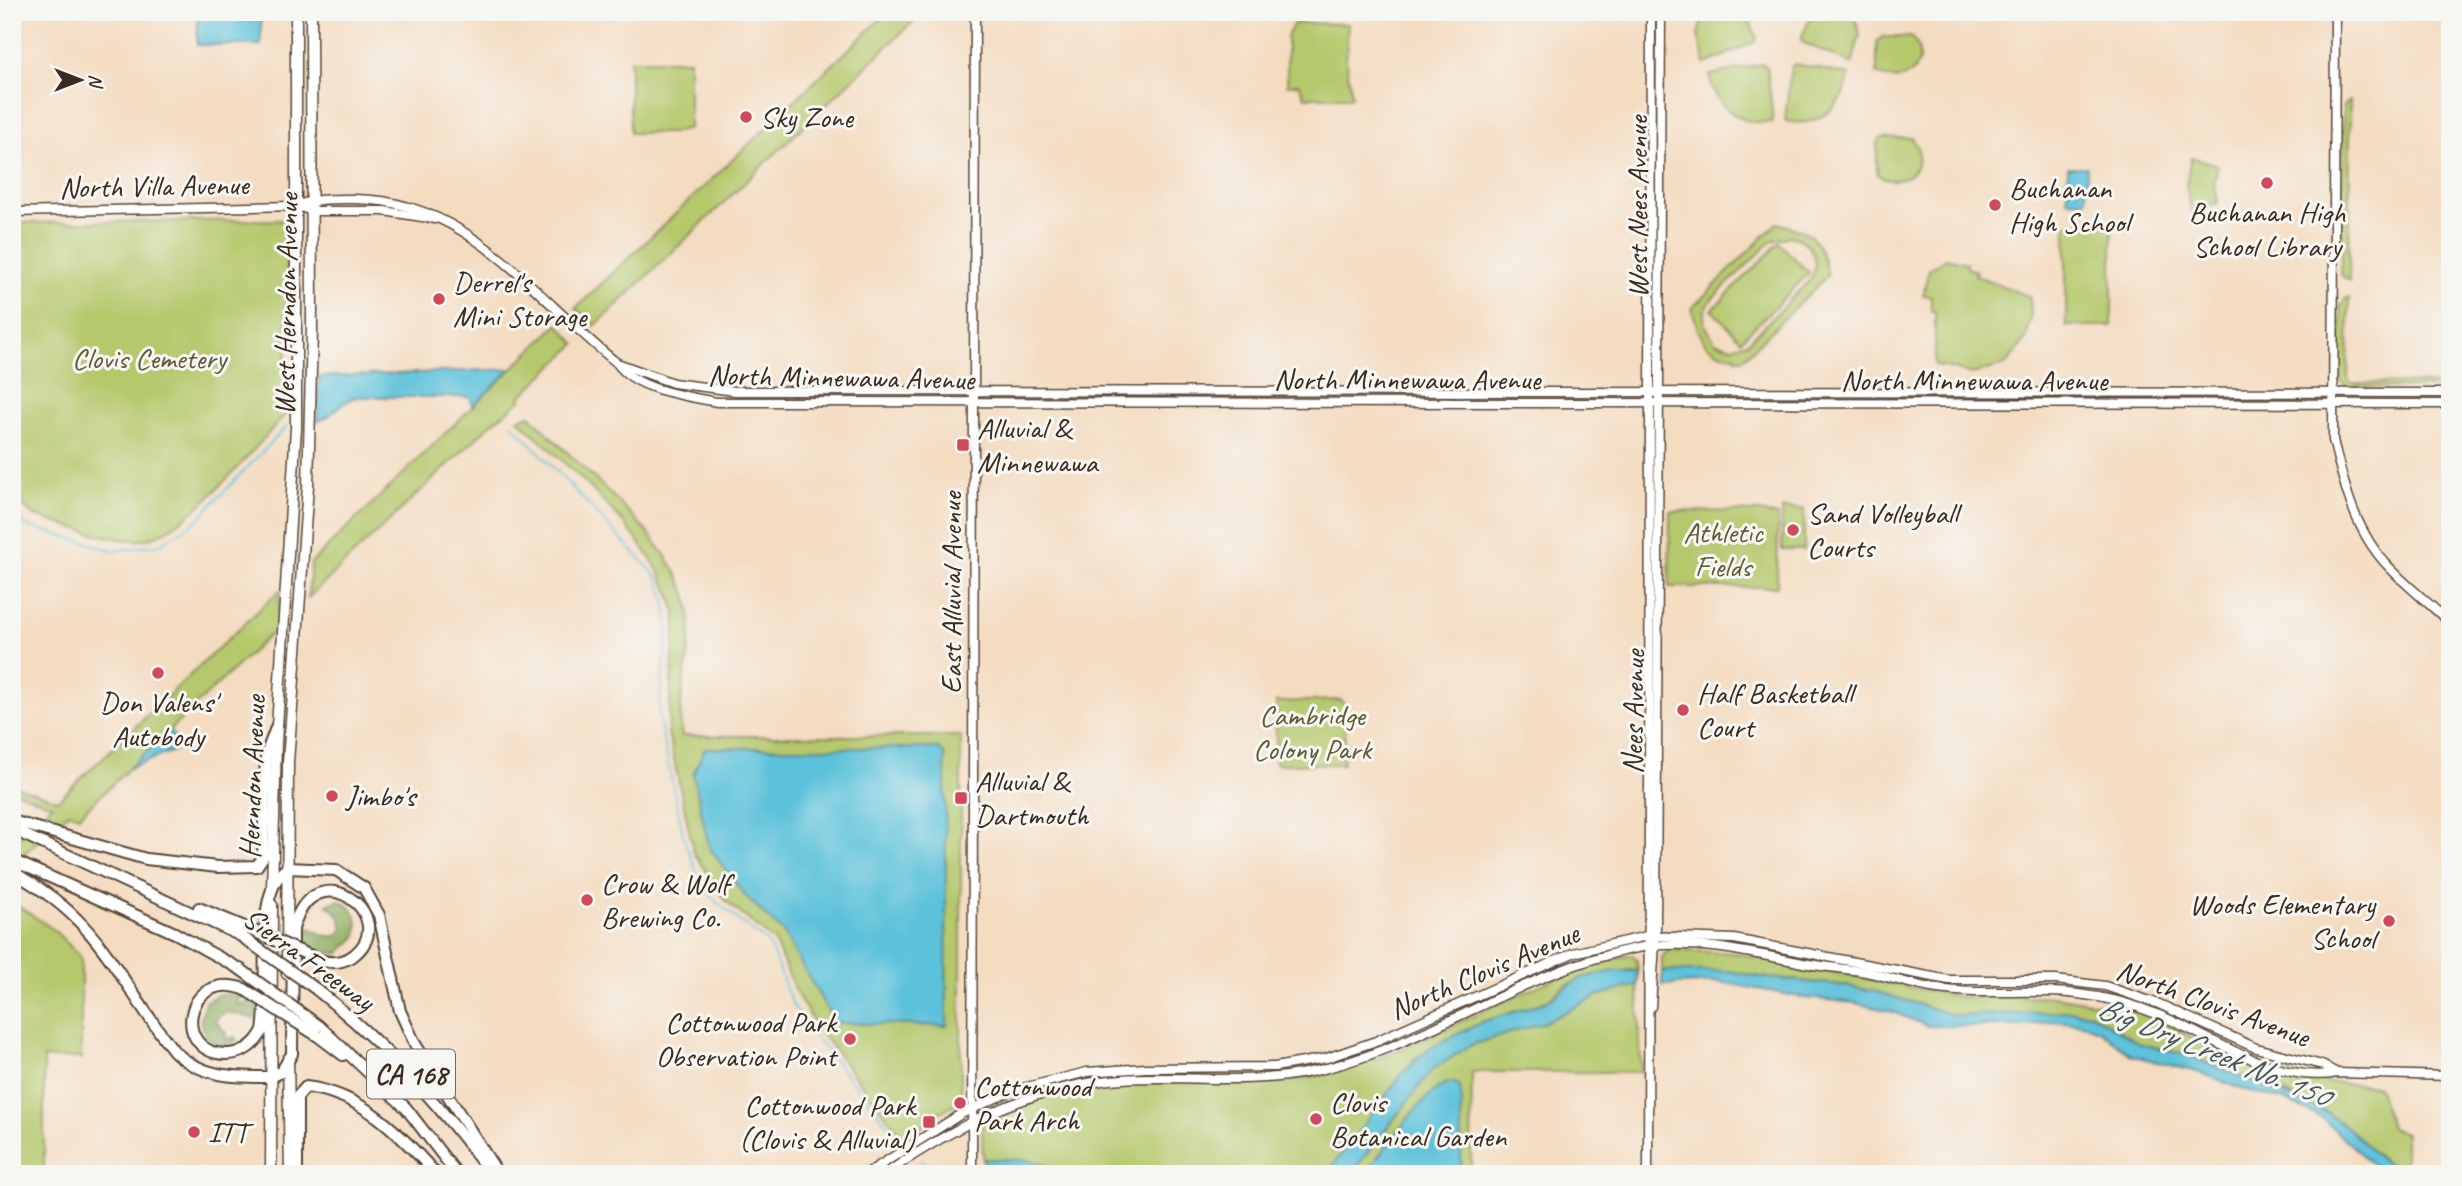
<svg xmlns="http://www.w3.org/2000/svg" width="2462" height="1186" font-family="Caveat,sans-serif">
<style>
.green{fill:#b5c86c;stroke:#787945;stroke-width:2;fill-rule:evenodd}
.forest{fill:#90ac60;stroke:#666b3f;stroke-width:2}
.water{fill:#5cc1da;stroke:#4c767c;stroke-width:2}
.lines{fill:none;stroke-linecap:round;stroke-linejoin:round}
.stream{stroke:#5cc1da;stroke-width:2}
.secondary-casing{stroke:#574536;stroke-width:11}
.primary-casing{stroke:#574536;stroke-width:13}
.highway-casing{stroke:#574536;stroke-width:14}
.secondary{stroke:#fff;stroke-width:8}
.primary{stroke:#fff;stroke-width:10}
.highway{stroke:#fff;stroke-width:10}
.highway-bridge-casing{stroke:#574536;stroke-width:14;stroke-linecap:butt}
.highway-bridge{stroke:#fff;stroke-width:10}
.poi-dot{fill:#d1495b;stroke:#f6f6f2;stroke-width:2.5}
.labels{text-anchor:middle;stroke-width:6;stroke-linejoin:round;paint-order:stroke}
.shield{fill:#f6f6f2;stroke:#73675e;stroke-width:2}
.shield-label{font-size:28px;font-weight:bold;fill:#3b2a1e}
.poi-label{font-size:30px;fill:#3b2a1e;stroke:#f6f6f2;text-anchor:start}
.street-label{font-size:30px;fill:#3b2a1e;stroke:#f6f6f2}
.park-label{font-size:30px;fill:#605935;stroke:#f6f6f2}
.water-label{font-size:32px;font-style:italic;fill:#455756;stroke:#f6f6f2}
</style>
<rect width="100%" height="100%" fill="#f6f6f2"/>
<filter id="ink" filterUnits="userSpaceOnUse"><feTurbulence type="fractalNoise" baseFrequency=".0143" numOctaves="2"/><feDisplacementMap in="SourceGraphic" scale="14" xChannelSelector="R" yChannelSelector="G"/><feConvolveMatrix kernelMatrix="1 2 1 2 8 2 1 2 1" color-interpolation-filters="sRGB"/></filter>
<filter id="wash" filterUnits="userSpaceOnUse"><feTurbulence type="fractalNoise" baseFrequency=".00686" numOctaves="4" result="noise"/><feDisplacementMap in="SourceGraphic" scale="28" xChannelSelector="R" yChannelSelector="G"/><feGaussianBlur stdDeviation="1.57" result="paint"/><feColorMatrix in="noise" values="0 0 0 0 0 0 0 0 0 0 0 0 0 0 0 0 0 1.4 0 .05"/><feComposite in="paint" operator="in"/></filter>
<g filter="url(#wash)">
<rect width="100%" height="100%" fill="#f4dcc1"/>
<g class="green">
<path d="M888,12H923L595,326L575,309Z"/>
<path d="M1704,12H1745L1757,37L1755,42L1705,64L1698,35Z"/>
<path d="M1813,12H1853L1860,34L1852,64L1802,42L1801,38Z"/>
<path d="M1294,23L1348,24L1346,61L1352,97H1305L1299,84L1287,85V36Z"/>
<path d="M1882,37H1912C1933,63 1904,91 1877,73V42Z"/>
<path d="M630,60H689V128L672,133H630Z"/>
<path d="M1763,64L1767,67L1773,122C1742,126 1713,108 1710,75Z"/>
<path d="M1795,64L1849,75C1844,107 1818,128 1785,121L1791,67Z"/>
<path d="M2350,101L2349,281L2341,275L2343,106Z"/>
<path d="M1881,138H1912C1932,164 1903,192 1877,174V143Z"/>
<path d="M2191,157L2218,165L2214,183L2218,203L2191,211L2186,186Z"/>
<path d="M283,220L287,224L286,414C254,447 186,536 140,540C113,542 62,524 35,516C19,506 14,492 12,474V223Z"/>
<path d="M1777,223L1803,231L1813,238L1820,248L1828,275L1743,359H1736L1735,355L1721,354L1706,345L1698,330L1692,308ZM1790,236C1812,240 1821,260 1810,280L1748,342L1732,347L1715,342L1704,323L1705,310L1712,299L1772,241Z"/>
<rect x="2066" y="224" width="46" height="102"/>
<path d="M1779,243L1809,273L1741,340L1712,310Z"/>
<path d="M1946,258L1967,263V268L1976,271L1975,275L2030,297L2031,317L2026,339L2005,365L1973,374L1935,365V311H1931V296L1923,295L1929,269Z"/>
<path d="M2346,298H2349L2348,380L2351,383L2450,384V388L2347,387L2340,381L2341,305Z"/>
<path d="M558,324L576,344L520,397L521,400L490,425L308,598L311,563Z"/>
<path d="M530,415C575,466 684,545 690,613C694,654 675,694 682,736H961V1101L940,1112L905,1140L817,1028L798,996L774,941L726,901L694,853L668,732L676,616C664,546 568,467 518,419Z"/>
<rect x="1782" y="509" width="22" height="41"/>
<path d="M1670,511L1759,512L1778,516L1777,587H1669Z"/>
<path d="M280,590L277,628L79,816L69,812L12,865V844L52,805L12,790V785L58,800Z"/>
<path d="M1341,700L1347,707L1343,764H1276V702Z"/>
<path d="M12,902L53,929L81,957V1058H44V1174H12Z"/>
<path d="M1669,950L1734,953L1962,997L2054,996L2127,1008L2170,1025L2205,1044L2256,1065L2327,1082L2378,1086L2391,1128L2405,1133V1164L2426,1174H2410L2382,1161L2349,1129L2283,1092L2251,1083L2191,1056L2141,1044L2091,1014L2071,1011L1957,1016L1874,991L1841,985L1760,977L1729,971H1662V957Z"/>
<path d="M1632,955L1637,960L1638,971L1629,970L1566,985L1545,1002L1482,1022L1416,1058L1326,1174H1074L1027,1160L983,1159L982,1126L986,1119C1032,1098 1079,1086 1130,1083C1196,1080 1260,1090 1325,1074C1432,1049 1524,977 1632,955Z"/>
<path d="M1638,985L1641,1072H1472L1471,1174H1351L1432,1070L1471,1045L1545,1022L1599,995Z"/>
</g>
<g class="forest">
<path d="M338,900C354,906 361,920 356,937L338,954L312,949L305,944L303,925C315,929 323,940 339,935L343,927L338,914L327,905Z"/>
<path d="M220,994L235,995L240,998L237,1003L240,1005L251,999L258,1005L255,1019L229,1012L219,1015L216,1022L226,1033V1039L235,1037L237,1041L222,1047C199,1036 197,1024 206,1001Z"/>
</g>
<g class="water">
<path d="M198,12H261V45H197Z"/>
<path d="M2068,167H2087L2086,201L2067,200Z"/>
<path d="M511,369L473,406L470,397H356C340,401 332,419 317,421L319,377Z"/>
<path d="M169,731L183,747L129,768Z"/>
<path d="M705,748H938L945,755L947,1026L835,1023L783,932L746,897L709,847L693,774Z"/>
<path d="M1614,971H1638V985L1599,995L1545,1022L1471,1045L1432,1070L1351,1174H1326L1403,1073L1428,1049L1482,1022L1545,1002L1581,978Z"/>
<path d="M1662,971H1729L1760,977L1840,985L1874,991L1957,1016L2071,1011L2091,1014L2141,1044L2191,1056L2326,1112L2349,1129L2382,1161L2410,1174H2386L2378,1170L2322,1118L2284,1100L2242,1089L2204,1074L2131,1055L2101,1031L2083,1024L2053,1021L2024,1026H1928L1893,1012L1856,1003L1806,998L1720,982L1662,985Z"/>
<path d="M1452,1082L1459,1085L1461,1092V1174H1365C1381,1154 1428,1084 1452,1082Z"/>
<path d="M983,1159L1027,1160L1074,1174H983Z"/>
</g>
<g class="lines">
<g class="stream">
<path d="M512,424L658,578C680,630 658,667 659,719L684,839L699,878L715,901L769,944L792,1003L807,1027L900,1140"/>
<path d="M12,514L27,526L115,551L160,544L194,523L287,426"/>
<path d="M920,1161L937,1168L961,1170"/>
</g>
</g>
</g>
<g filter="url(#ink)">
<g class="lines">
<defs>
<g id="secondary">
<path d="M2335,12L2333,440C2344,486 2356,534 2390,568C2408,587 2430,604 2450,623"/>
<path d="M296,206L313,211H384L435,219"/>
<path d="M12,212L296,206C316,198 334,199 355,199C471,200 533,297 617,363C635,390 686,396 717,402L2450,404"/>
<path d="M617,363L673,383L735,391L2450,393"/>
<path d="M1651,1007L1656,927L1661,12"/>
<path d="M866,1174L961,1114L1011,1091L1087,1072L1146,1068L1275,1067L1327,1058L1376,1041L1573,953L1647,936L1734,939L1949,980H2056L2105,986L2159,1004L2256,1048L2322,1065L2337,1073"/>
<path d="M885,1174C958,1124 1033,1085 1122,1079C1183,1075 1245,1085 1305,1073C1420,1051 1518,972 1632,949C1688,938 1744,951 1798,962C1821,967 1844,968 1866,972C1886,976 1906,983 1926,987C1976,997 2027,988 2078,994C2105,997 2133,1004 2159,1015C2211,1036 2278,1085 2337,1073L2450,1076"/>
<path d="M972,1174L975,12"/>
<path d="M1648,1174L1651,12"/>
</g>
<g id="primary">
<path d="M272,889L276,743L296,428V12"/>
<path d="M287,974L288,762L308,486L312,330L311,12"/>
<path d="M288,1059L290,1174"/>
<path d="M271,1174L272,905"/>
</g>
<g id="highway">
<path d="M12,821L146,859L218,867L257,866L263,857L266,755L277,725"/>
<path d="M12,829L241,936"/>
<path d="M12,860L175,933L240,969"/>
<path d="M12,872C102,920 116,978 174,1051C202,1078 235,1077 271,1077L281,1072L292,1054L293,929C314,849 402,917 354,955C343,963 330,964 318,959"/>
<path d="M199,908L242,926"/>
<path d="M244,989C184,968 170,1056 229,1054C244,1053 256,1044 263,1030C271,990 251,894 287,868L336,870L364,888L379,915L400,1011L415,1044L498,1174"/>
<path d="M316,989C384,1043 440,1104 491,1174"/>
<path d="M319,1026L406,1108L457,1174"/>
<path d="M318,1036L343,1055"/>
<path d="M297,1174V1097L306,1087C363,1094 400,1134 436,1174"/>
</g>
</defs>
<use href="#secondary" class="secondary-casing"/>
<use href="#primary" class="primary-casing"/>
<use href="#highway" class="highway-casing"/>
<use href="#secondary" class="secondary"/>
<use href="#primary" class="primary"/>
<use href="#highway" class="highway"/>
<defs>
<g id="highway-bridge">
<path d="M242,926L318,959"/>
<path d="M241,936L316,989"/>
<path d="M240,969L319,1026"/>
<path d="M244,989L318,1036"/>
</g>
</defs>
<use href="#highway-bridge" class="highway-bridge-casing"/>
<use href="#highway-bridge" class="highway-bridge"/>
</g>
</g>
<g class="poi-dot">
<circle cx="746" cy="117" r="7"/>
<circle cx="2267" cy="183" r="7"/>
<circle cx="1995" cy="205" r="7"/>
<circle cx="439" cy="299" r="7"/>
<rect x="956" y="438" width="14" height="14" rx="3.5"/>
<circle cx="1793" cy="530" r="7"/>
<circle cx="158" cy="673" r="7"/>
<circle cx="1683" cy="710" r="7"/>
<circle cx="332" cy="796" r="7"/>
<rect x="954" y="791" width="14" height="14" rx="3.5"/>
<circle cx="587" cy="900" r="7"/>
<circle cx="2389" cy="921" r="7"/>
<circle cx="850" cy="1039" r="7"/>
<circle cx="960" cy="1103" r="7"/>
<circle cx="1316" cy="1119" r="7"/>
<rect x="922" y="1115" width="14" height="14" rx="3.5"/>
<circle cx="194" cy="1132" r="7"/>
</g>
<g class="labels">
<rect class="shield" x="367" y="1049.5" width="88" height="49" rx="5"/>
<g class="shield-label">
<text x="411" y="1084">CA 168</text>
</g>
<g class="poi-label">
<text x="760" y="127">Sky Zone</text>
<text x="2009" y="198">Buchanan<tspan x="2009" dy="34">High School</tspan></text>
<text x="2267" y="222" text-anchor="middle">Buchanan High<tspan x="2267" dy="34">School Library</tspan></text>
<text x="453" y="292">Derrel's<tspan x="453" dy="34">Mini Storage</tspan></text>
<text x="977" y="438">Alluvial &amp;<tspan x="977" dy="34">Minnewawa</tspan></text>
<text x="1807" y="523">Sand Volleyball<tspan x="1807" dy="34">Courts</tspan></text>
<text x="1697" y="703">Half Basketball<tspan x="1697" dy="34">Court</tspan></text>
<text x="158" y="712" text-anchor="middle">Don Valens'<tspan x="158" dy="34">Autobody</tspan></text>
<text x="975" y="791">Alluvial &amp;<tspan x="975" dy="34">Dartmouth</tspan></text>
<text x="346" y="806">Jimbo's</text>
<text x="601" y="893">Crow &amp; Wolf<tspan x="601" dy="34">Brewing Co.</tspan></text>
<text x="2375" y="914" text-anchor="end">Woods Elementary<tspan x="2375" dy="34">School</tspan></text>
<text x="836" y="1032" text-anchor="end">Cottonwood Park<tspan x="836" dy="34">Observation Point</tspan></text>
<text x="974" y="1096">Cottonwood<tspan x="974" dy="34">Park Arch</tspan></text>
<text x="1330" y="1112">Clovis<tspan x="1330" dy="34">Botanical Garden</tspan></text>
<text x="915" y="1115" text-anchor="end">Cottonwood Park<tspan x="915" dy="34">(Clovis &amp; Alluvial)</tspan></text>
<text x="208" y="1142">ITT</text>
</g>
<g class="street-label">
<text transform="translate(154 186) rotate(-1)" y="10">North Villa Avenue</text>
<text transform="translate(1637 207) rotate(-90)" y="10">West Nees Avenue</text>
<text transform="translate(286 304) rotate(-89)" y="10">West Herndon Avenue</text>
<text transform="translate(841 377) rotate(1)" y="10">North Minnewawa Avenue</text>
<text x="1407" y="389">North Minnewawa Avenue</text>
<text x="1974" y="390">North Minnewawa Avenue</text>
<text transform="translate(951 593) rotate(-90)" y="10">East Alluvial Avenue</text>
<text transform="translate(1633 712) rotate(-89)" y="10">Nees Avenue</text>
<text transform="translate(252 777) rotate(-88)" y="10">Herndon Avenue</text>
<text transform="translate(309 959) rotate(36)" y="10">Sierra Freeway</text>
<text transform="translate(1484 971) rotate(-23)" y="10">North Clovis Avenue</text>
<text transform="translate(2213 1003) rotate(20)" y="10">North Clovis Avenue</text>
</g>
<g class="park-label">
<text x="149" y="368">Clovis Cemetery</text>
<text x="1723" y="542">Athletic<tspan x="1723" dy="34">Fields</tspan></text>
<text x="1312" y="725">Cambridge<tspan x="1312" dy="34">Colony Park</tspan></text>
</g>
<g class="water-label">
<text transform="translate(2214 1051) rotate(22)" y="11">Big Dry Creek No. 150</text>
</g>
</g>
<rect width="2462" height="1186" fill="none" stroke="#f6f6f2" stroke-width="42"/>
<g transform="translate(80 80) rotate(90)" stroke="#f6f6f2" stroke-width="5" paint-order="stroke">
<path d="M0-5L12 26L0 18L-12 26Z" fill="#3b2a1e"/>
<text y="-10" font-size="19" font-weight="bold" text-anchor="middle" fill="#3b2a1e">N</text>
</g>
</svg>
